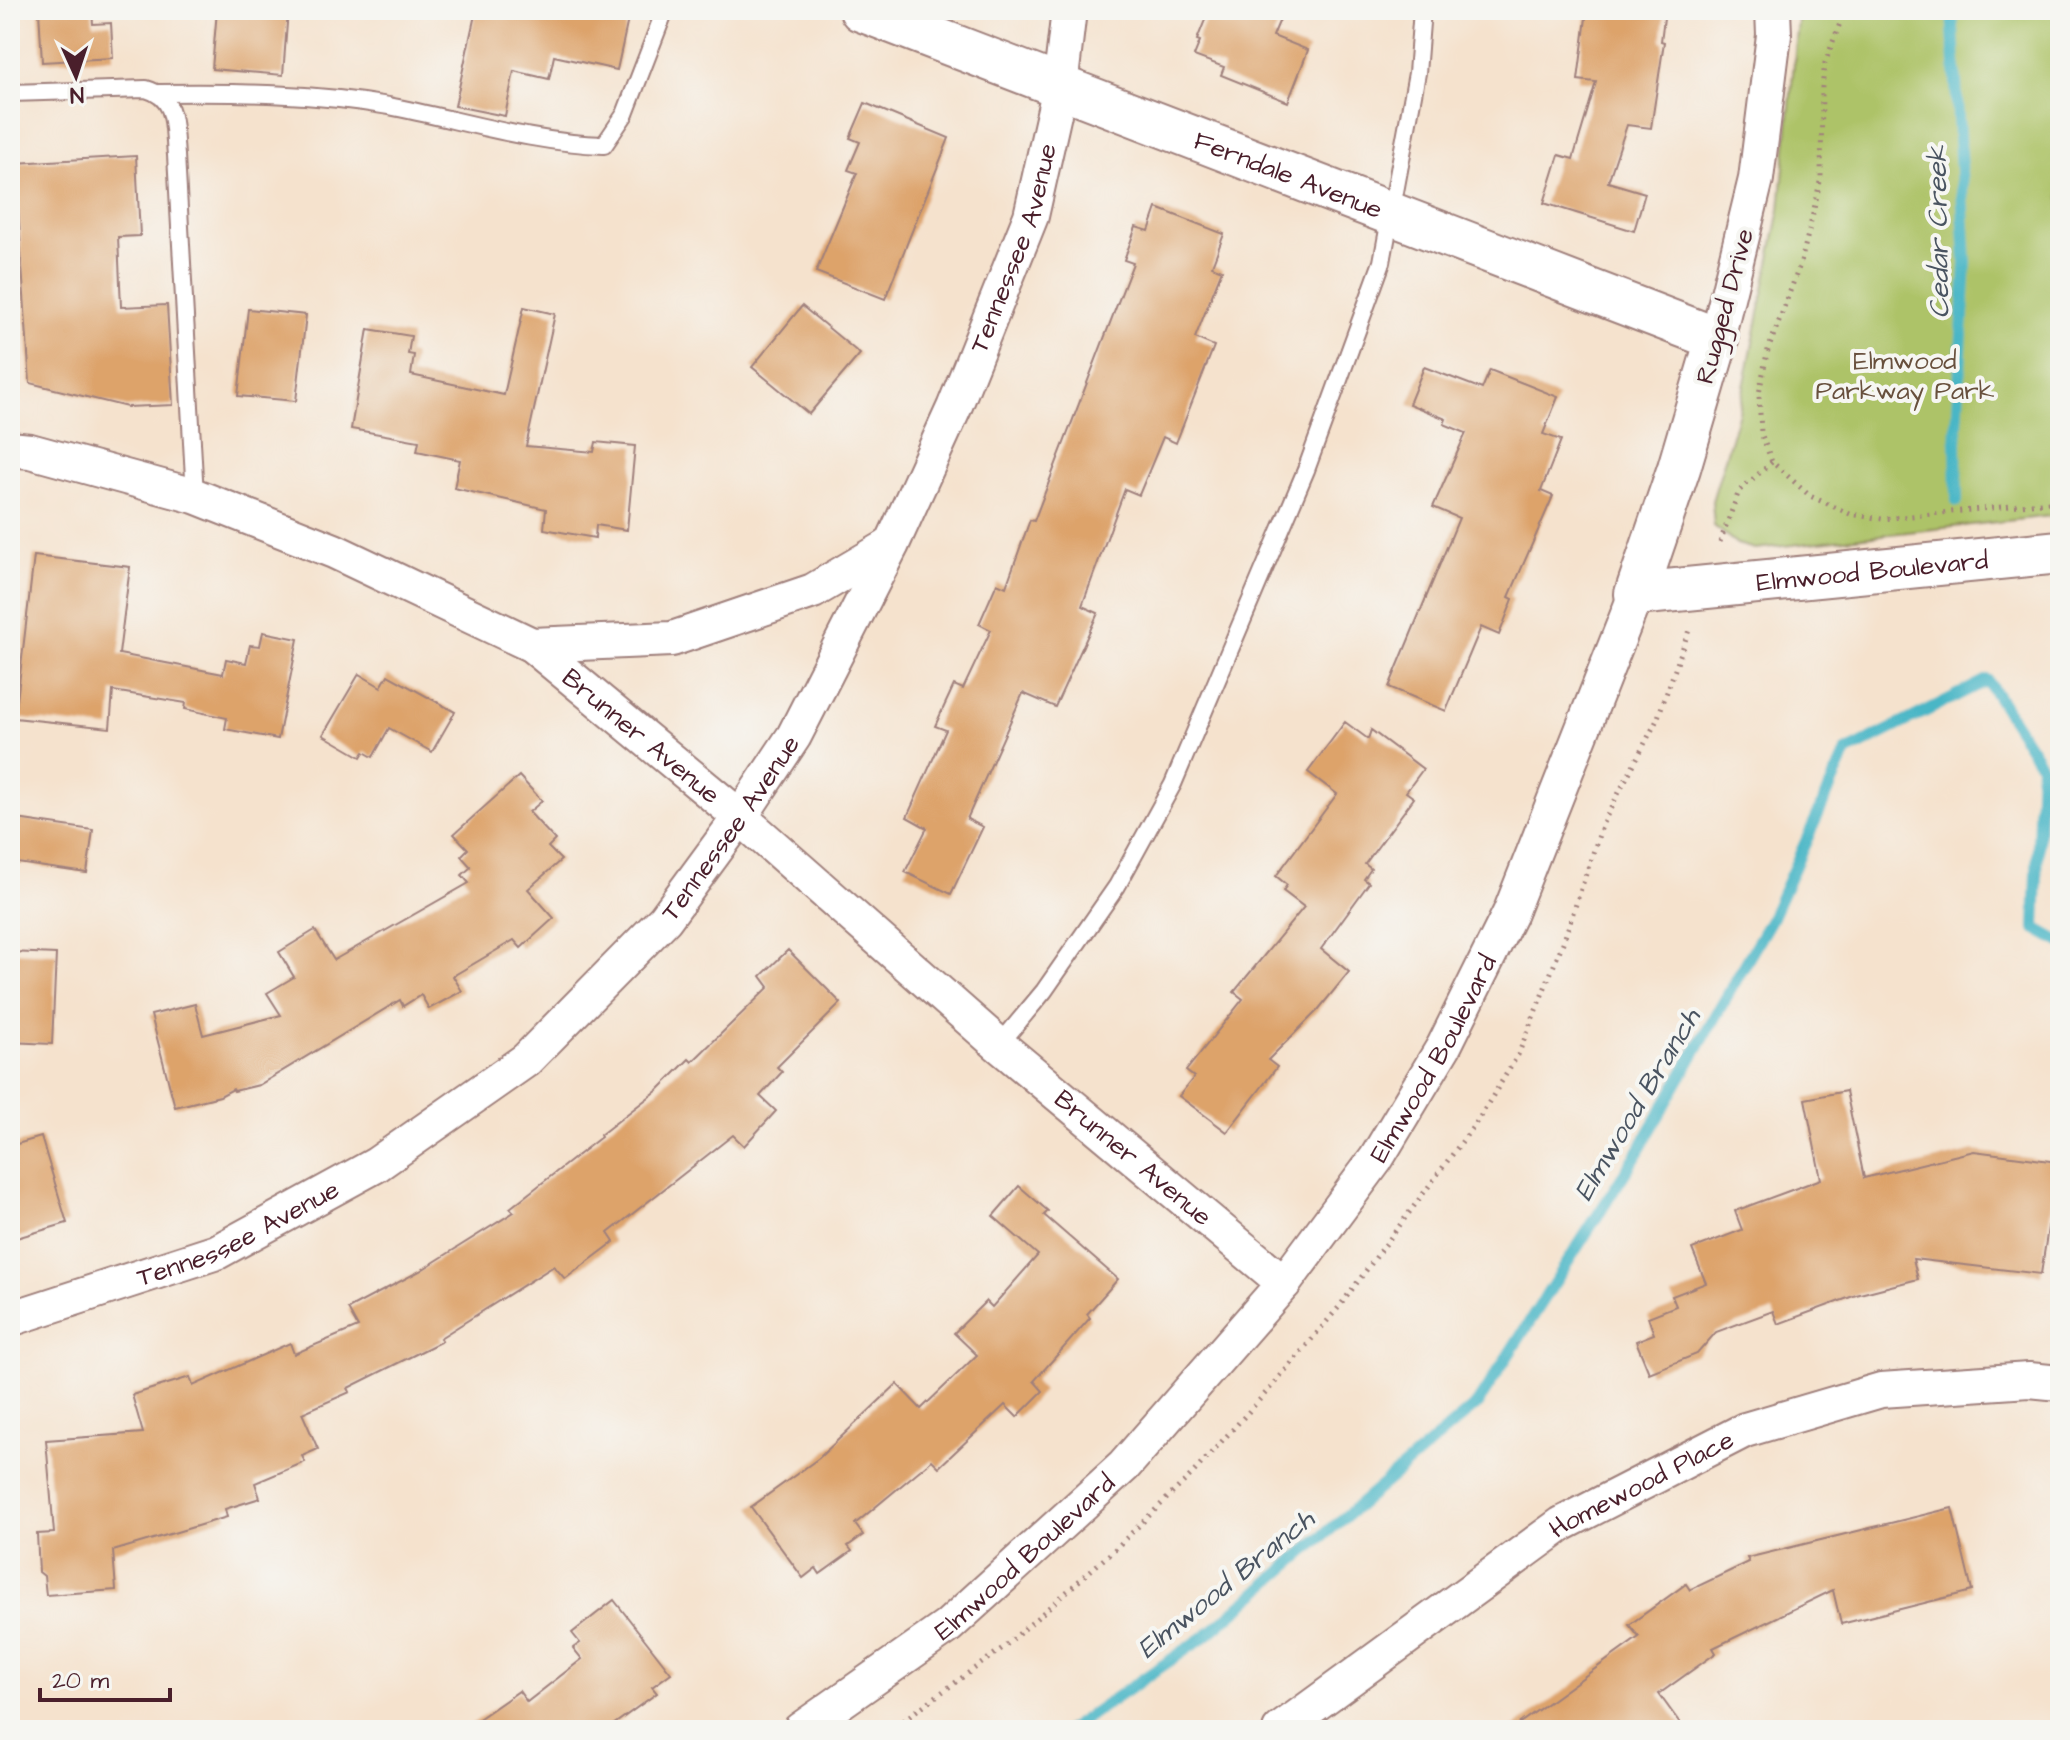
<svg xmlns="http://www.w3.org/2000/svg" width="2070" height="1740" font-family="'Architects Daughter',sans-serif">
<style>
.green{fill:#adc368;stroke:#7c714a;stroke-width:2}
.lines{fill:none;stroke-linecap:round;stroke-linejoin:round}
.stream{stroke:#4ab6c6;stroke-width:12}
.building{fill:#dda36a}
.service-casing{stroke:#a0807c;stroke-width:20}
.minor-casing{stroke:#a0807c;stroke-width:38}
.tertiary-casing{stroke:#a0807c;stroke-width:46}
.path{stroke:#a0807c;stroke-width:5;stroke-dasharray:2 6;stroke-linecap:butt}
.service{stroke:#fff;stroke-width:16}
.minor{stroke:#fff;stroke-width:34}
.tertiary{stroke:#fff;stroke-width:42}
.labels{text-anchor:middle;stroke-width:8;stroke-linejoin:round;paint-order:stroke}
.street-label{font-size:26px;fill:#4a1f2b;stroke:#f6f6f2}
.park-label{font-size:26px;fill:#68503d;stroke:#f6f6f2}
.water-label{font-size:28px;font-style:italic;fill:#4a5461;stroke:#f6f6f2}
</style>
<rect width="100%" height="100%" fill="#f6f6f2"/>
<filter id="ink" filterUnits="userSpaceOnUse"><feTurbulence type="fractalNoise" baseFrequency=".0125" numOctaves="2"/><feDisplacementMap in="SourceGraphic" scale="16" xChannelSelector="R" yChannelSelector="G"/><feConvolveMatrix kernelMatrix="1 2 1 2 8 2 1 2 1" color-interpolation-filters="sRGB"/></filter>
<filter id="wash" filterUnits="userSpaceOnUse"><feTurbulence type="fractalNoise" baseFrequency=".006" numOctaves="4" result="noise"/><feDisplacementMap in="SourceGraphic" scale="32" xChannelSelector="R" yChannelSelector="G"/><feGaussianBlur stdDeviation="1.8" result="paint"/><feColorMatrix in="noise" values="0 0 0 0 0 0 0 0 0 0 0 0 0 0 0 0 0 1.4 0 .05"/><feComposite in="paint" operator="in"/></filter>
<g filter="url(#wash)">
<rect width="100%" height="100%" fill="#f5e2cd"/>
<path class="green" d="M1799,10H2060V515L1755,549L1737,544L1714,526L1712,501L1739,412L1780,209Z"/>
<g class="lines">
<g class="stream">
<path d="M1952,10L1966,262L1956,444L1957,501"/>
<path d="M1069,1730L1207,1635L1477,1404L1635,1157L1771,919L1846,752L1987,680L2041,765L2035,928L2060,942"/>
</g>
</g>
<g id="blocks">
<g class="building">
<path d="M39,10H92L93,24L111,23L113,58L42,62Z"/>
<path d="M217,10H288L283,75L212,69Z"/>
<path d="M476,10H630L617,70L554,56L549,79L514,71L505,116L455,106Z"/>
<path d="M1209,10H1284L1273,36L1308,50L1288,102L1221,75L1224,67L1194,56L1200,41L1197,40Z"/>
<path d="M1587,10H1665L1661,41L1664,42L1651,128L1627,125L1608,182L1645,193L1634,231L1544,203L1559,155L1573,159L1596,82L1578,80Z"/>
<path d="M865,103L949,138L885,299L816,272L857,173L848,170L860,142L850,138Z"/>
<path d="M136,156L140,236L118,237L121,307L167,305L173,405L127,407L30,383L15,163Z"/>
<path d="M1157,208L1224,234L1212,266L1222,270L1195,338L1214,346L1176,443L1163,437L1139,495L1125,489L1082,606L1098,613L1055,707L1023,693L967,819L983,827L951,894L905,872L927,828L907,817L946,730L935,726L954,685L963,689L991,630L979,624L997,583L1006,587L1030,520L1034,521L1133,263L1124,260L1136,227L1149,231Z"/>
<path d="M802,306L860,354L809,414L752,367Z"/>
<path d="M524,307L555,314L526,446L594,452L596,442L635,446L627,530L596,525L595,538L544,529L546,509L454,488L460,460L417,451L419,441L351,429L368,329L411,336L408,354L414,355L411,375L504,395Z"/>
<path d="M248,309L306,315L296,401L238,396Z"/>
<path d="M1424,367L1482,389L1490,370L1558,397L1543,434L1561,440L1541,491L1553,496L1509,597L1513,599L1499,635L1481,627L1446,711L1389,687L1459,518L1433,507L1466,433L1444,424L1446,419L1409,404Z"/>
<path d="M34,556L130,567L119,654L223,674L226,659L246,663L250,645L260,646L263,632L298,639L278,739L225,729L227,718L185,709L186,703L113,691L110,728L15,718Z"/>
<path d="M359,674L381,687L388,675L455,712L432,752L389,728L373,757L364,752L361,757L323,735Z"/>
<path d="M1345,722L1368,739L1371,730L1423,769L1406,792L1414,798L1365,864L1371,869L1364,879L1369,883L1321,949L1349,972L1318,1010L1268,1060L1277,1067L1227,1132L1179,1096L1194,1077L1186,1071L1243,999L1234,992L1304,907L1283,891L1287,885L1276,876L1337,794L1308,772Z"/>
<path d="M519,776L542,801L529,812L555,840L548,847L561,860L528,889L554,918L521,948L514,940L453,976L462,991L429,1009L421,995L403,1006L400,1000L259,1085L234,1091L233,1089L220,1096L175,1107L151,1015L195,1004L203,1035L281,1015L267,993L294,977L279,952L315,930L334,960L469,883L462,875L471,867L461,856L468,849L454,834Z"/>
<path d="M10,818L93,830L87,873L10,862Z"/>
<path d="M788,950L841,1003L777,1067L782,1072L760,1096L776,1111L744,1146L733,1135L608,1233L614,1242L565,1279L554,1266L440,1338L442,1341L348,1388L350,1392L302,1413L318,1449L302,1456L305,1462L255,1483L260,1498L225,1509L227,1517L113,1551L116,1590L46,1595L44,1576L39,1572L37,1534L54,1533L46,1440L143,1433L132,1395L190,1377L193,1386L290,1343L294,1354L358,1327L348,1309L420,1271L514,1212L510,1208L601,1137L600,1135L658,1090L689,1059L692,1062L769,987L761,976Z"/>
<path d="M10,952L56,954L52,1044L10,1042Z"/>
<path d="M1846,1091L1864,1178L1974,1151L2058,1162L2041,1274L1913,1259L1918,1279L1856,1295L1778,1324L1773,1311L1716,1332L1697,1354L1649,1373L1636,1341L1654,1334L1648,1317L1676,1306L1672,1296L1706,1283L1692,1249L1742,1230L1735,1211L1821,1179L1805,1099Z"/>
<path d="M41,1137L67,1223L10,1240V1146Z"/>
<path d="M1019,1186L1048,1211L1044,1215L1118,1279L1087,1314L1090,1318L1034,1381L1043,1391L1017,1417L1005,1405L939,1467L932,1460L855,1524L863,1535L848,1546L852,1551L820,1574L816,1568L803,1578L751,1507L819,1458L897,1384L921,1409L977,1355L954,1333L986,1301L992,1307L1038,1255L993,1216Z"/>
<path d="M1952,1508L1972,1591L1841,1624L1833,1590L1713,1648L1716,1653L1659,1694L1685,1730H1510L1639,1637L1629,1625L1686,1584L1690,1590L1749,1562L1747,1558Z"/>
<path d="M614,1600L671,1673L652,1687L657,1693L606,1730H463L519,1691L527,1702L582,1659L573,1648L580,1643L572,1633Z"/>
</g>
</g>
</g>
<g filter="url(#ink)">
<use href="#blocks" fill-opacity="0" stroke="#a0807c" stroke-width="2"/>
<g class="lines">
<defs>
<g id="service">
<path d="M10,93L146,89C178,98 173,127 176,155L195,496"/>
<path d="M159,93C236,92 313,93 389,106C461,120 532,143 604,145L625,114L665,10"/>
<path d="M999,1045L1044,991L1117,886L1173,784L1306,470L1382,262L1417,73L1422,10"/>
</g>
<g id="minor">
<path d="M1717,339L1756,179L1774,35L1773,10"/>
<path id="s1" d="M10,449L30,451L195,496L334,551L532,645L740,817L999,1045L1284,1283"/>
<path d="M532,645L672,639L813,591L891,545"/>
<path id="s2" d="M10,1319L217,1252L376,1165L526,1060L665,919L740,817L794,736L892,544L954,408L1031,216L1060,87L1069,10"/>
<path id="s3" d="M800,1730L947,1627L1124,1466L1284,1283L1376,1159L1444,1046L1510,913L1636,594"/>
<path id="s4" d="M1280,1730L1562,1524L1745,1430L1881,1390L2029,1380L2060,1383"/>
</g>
<g id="tertiary">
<path id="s5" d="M861,10L1717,339L1679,468L1636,594L2060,552"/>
</g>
</defs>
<use href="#service" class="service-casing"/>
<use href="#minor" class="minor-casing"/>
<use href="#tertiary" class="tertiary-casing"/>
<g class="path">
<path d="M1845,10L1825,63L1822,87L1821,177L1812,218L1801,262L1767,353L1759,394L1761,433L1772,462L1810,496L1850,514L1882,519L2060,501"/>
<path d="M1720,542L1739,491L1772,462"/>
<path d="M890,1730L1004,1647L1114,1550L1193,1473L1272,1386L1339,1307L1478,1120L1518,1055L1564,940L1603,823L1657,720L1689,630"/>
</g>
<use href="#service" class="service"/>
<use href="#minor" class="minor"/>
<use href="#tertiary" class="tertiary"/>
</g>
</g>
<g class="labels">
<g class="street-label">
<text dy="9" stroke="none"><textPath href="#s5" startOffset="458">Ferndale Avenue</textPath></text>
<text dy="9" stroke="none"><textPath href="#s2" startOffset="1540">Tennessee Avenue</textPath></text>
<text transform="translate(1724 306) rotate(-75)" y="9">Rugged Drive</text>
<text dy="9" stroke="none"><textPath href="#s5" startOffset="1422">Elmwood Boulevard</textPath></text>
<text dy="9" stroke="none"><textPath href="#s1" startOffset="702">Brunner Avenue</textPath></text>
<text dy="9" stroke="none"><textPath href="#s2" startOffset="892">Tennessee Avenue</textPath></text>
<text dy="9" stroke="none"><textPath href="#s3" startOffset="932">Elmwood Boulevard</textPath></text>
<text dy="9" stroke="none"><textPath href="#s1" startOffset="1350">Brunner Avenue</textPath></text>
<text dy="9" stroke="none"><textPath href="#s2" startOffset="244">Tennessee Avenue</textPath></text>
<text dy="9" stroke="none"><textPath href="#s4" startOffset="438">Homewood Place</textPath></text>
<text dy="9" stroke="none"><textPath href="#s3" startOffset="284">Elmwood Boulevard</textPath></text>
</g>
<g class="park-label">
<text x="1905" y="369">Elmwood<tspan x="1905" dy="30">Parkway Park</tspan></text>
</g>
<g class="water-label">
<text transform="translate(1937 232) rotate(-91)" y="10">Cedar Creek</text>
<text transform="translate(1636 1104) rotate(-59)" y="10">Elmwood Branch</text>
<text transform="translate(1225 1583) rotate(-39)" y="10">Elmwood Branch</text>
</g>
</g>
<rect width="2070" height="1740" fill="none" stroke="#f6f6f2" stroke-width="40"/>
<g transform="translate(76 76) rotate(177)" stroke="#f6f6f2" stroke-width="6" paint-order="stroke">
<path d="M0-6L14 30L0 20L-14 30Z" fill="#4a1f2b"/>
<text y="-12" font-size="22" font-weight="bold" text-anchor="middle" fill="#4a1f2b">N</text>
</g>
<path d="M40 1688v12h130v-12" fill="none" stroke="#4a1f2b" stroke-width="4"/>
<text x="52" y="1688" font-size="24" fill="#4a1f2b" stroke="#f6f6f2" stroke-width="6" paint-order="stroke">20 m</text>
</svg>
